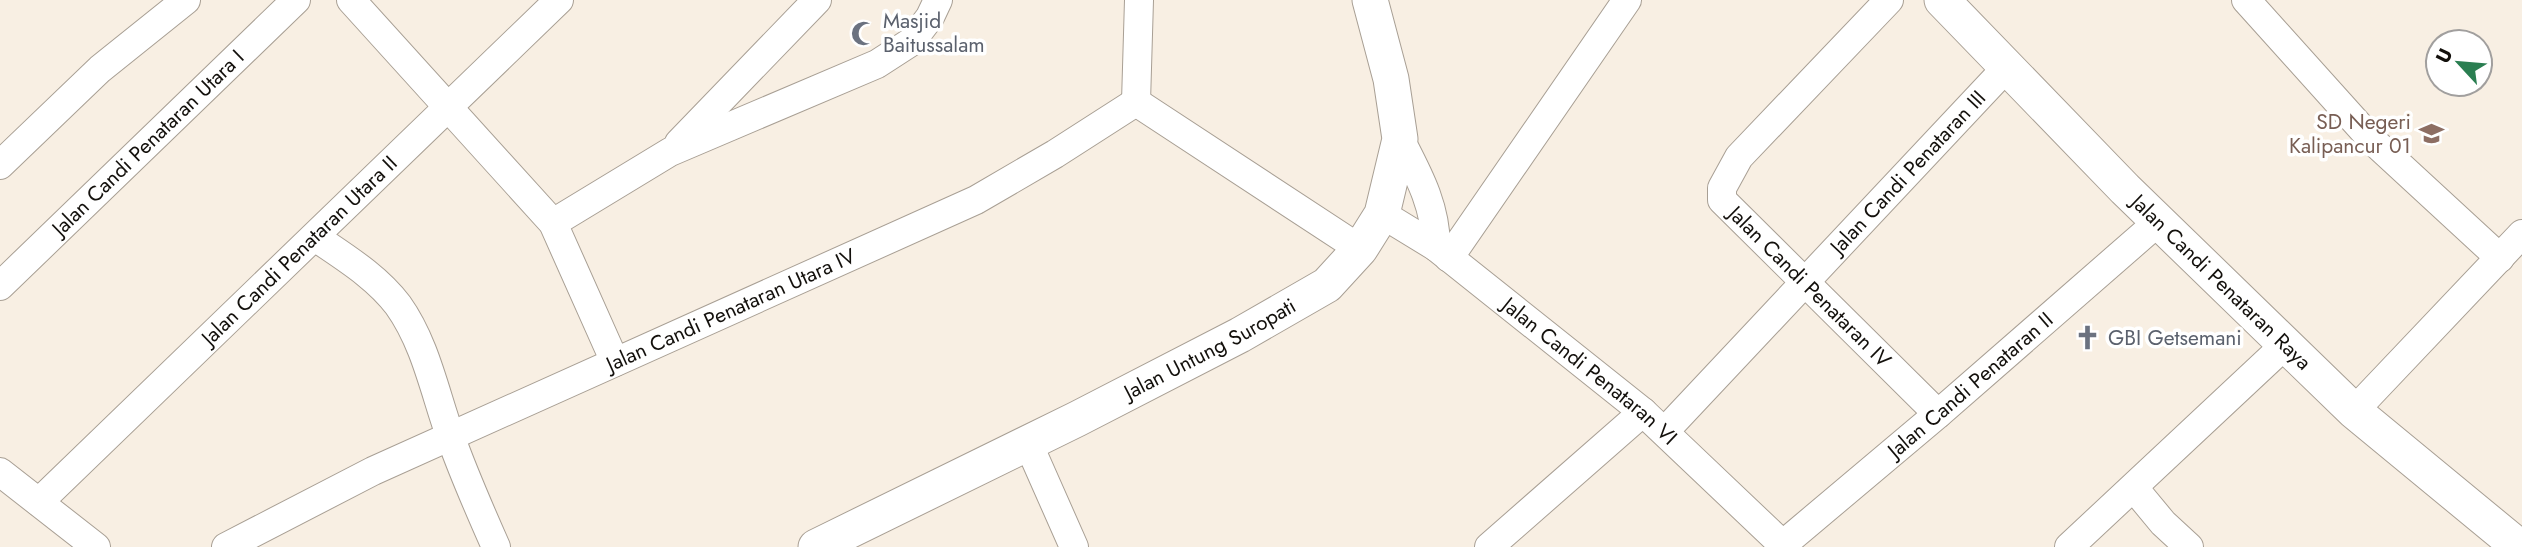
<svg xmlns="http://www.w3.org/2000/svg" width="2522" height="547" font-family="Jost,sans-serif">
<style>
.lines{fill:none;stroke-linecap:round;stroke-linejoin:round}
.minor-casing{stroke:#a89f94;stroke-width:30}
.major-casing{stroke:#a89f94;stroke-width:37}
.minor{stroke:#fff;stroke-width:28}
.major{stroke:#fff;stroke-width:35}
.labels{text-anchor:middle;stroke-width:7;stroke-linejoin:round;paint-order:stroke}
.worship-label{font-size:21px;fill:#5b616d;stroke:#fff;text-anchor:start}
.education-label{font-size:21px;fill:#785e54;stroke:#fff;text-anchor:end}
.street-label{font-size:21px;fill:#13100c;stroke:#fff}
</style>
<rect width="100%" height="100%" fill="#f8efe3"/>
<g class="lines">
<defs>
<g id="minor">
<path d="M351,0L553,223L615,362"/>
<path id="s1" d="M1889,0L1739,157L1722,188V200L1938,414"/>
<path d="M2246,0L2372,140L2500,258"/>
<path d="M1136,102L1360,249"/>
<path d="M1136,102L1139,0"/>
<path d="M1400,139C1418,174 1436,206 1436,247"/>
<path d="M679,143L817,0"/>
<path d="M0,165L100,69L186,0"/>
<path id="s2" d="M1382,214L1436,247L1643,412L1783,545"/>
<path d="M553,223L670,152L877,64L911,42L930,17L938,0"/>
<path d="M315,237C344,257 376,276 398,305C426,344 435,394 451,438C464,475 480,511 496,547"/>
<path d="M1449,258L1627,0"/>
<path id="s3" d="M0,286L296,0"/>
<path d="M2354,411L2522,234"/>
<path id="s4" d="M1665,431L2007,67"/>
<path d="M1028,443L1074,547"/>
<path d="M0,472L96,547"/>
<path d="M2134,488L2163,523L2189,547"/>
<path id="s5" d="M39,502L559,0"/>
<path id="s6" d="M226,547L373,471L976,200L1055,154L1136,102"/>
<path d="M1489,547L1643,412"/>
<path id="s7" d="M1780,547L1938,414L2158,222"/>
<path d="M2069,547L2285,345"/>
</g>
<g id="major">
<path id="s8" d="M1942,0L2125,189L2354,411L2519,547"/>
<path id="s9" d="M816,547L1077,419L1240,335L1327,285L1360,249L1382,214L1400,139L1391,79L1370,0"/>
</g>
</defs>
<use href="#minor" class="minor-casing"/>
<use href="#major" class="major-casing"/>
<use href="#minor" class="minor"/>
<use href="#major" class="major"/>
</g>
<defs>
<symbol id="mosque-bare" viewBox="-9 -9 18 18"><path d="M3.5-4.9A6 6 0 1 0 3.5 4.9A5 5 0 1 1 3.5-4.9Z" fill="#6b7280" stroke="#fff" stroke-width="2.5" paint-order="stroke"/></symbol>
<symbol id="school-bare" viewBox="-9 -9 18 18"><path d="M0-5L7-2L0 1L-7-2ZM-4 1L0 2.5L4 1V4Q0 6-4 4Z" fill="#8d6e63" stroke="#fff" stroke-width="2.5" paint-order="stroke"/></symbol>
<symbol id="church-bare" viewBox="-9 -9 18 18"><path d="M-1.2-6h2.4v3.5h3.3v2.4h-3.3V6h-2.4V-.1h-3.3v-2.4h3.3Z" fill="#6b7280" stroke="#fff" stroke-width="2.5" paint-order="stroke"/></symbol>
</defs>
<g fill-rule="evenodd">
<use href="#mosque-bare" x="846" y="16" width="35" height="35"/>
<use href="#school-bare" x="2414" y="116" width="35" height="35"/>
<use href="#church-bare" x="2070" y="320" width="35" height="35"/>
</g>
<g class="labels">
<g class="worship-label">
<text x="883" y="28">Masjid<tspan x="883" dy="24">Baitussalam</tspan></text>
<text x="2108" y="345">GBI Getsemani</text>
</g>
<g class="education-label">
<text x="2411" y="129">SD Negeri<tspan x="2411" dy="24">Kalipancur 01</tspan></text>
</g>
<g class="street-label">
<text dy="7" stroke="none"><textPath href="#s3" startOffset="206">Jalan Candi Penataran Utara I</textPath></text>
<text dy="7" stroke="none"><textPath href="#s4" startOffset="355">Jalan Candi Penataran III</textPath></text>
<text dy="7" stroke="none"><textPath href="#s5" startOffset="362">Jalan Candi Penataran Utara II</textPath></text>
<text dy="7" stroke="none"><textPath href="#s8" startOffset="397">Jalan Candi Penataran Raya</textPath></text>
<text dy="7" stroke="none"><textPath href="#s1" startOffset="388">Jalan Candi Penataran IV</textPath></text>
<text dy="7" stroke="none"><textPath href="#s6" startOffset="558">Jalan Candi Penataran Utara IV</textPath></text>
<text dy="7" stroke="none"><textPath href="#s9" startOffset="441">Jalan Untung Suropati</textPath></text>
<text dy="7" stroke="none"><textPath href="#s2" startOffset="261">Jalan Candi Penataran VI</textPath></text>
<text dy="7" stroke="none"><textPath href="#s7" startOffset="250">Jalan Candi Penataran II</textPath></text>
</g>
</g>
<g transform="translate(2459 63) rotate(296)"><circle r="33" fill="#ffffff" stroke="#a19f9e" stroke-width="2"/>
<path d="M0-5L12 26L0 18L-12 26Z" fill="#2a7e51"/>
<text y="-10" font-size="19" font-weight="bold" text-anchor="middle" fill="#13100c">U</text>
</g>
</svg>
